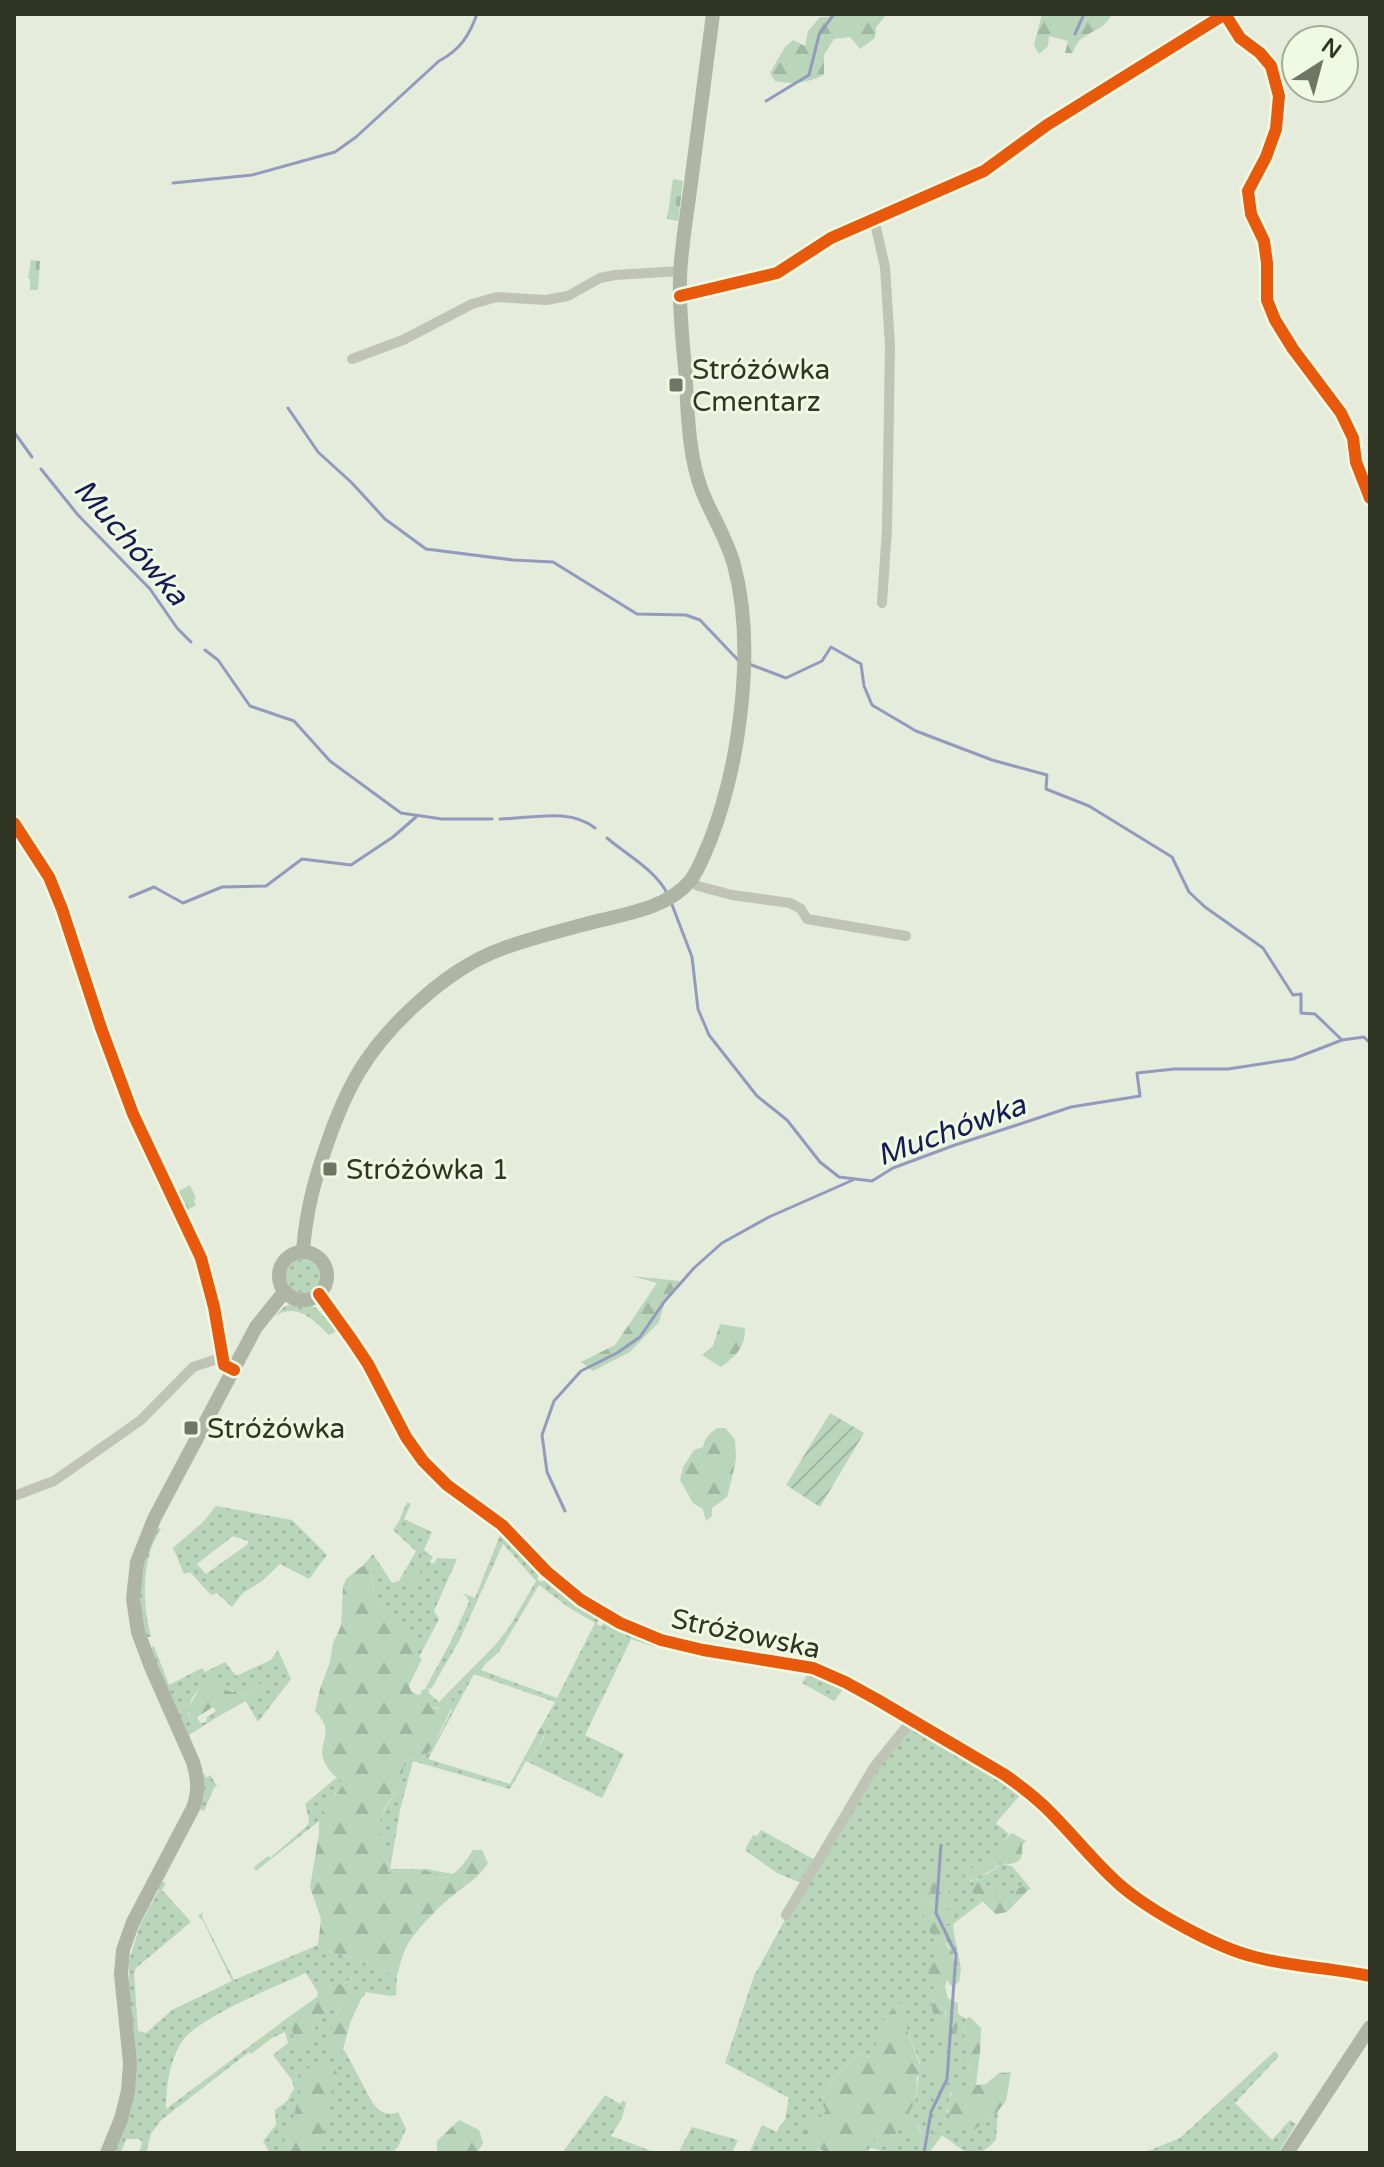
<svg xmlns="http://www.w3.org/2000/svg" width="1384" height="2167" font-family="'Varela Round',sans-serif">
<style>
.grass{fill:url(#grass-dots);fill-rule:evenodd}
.forest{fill:url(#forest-firs)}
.cemetery{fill:url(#cemetery-stones)}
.garden{fill:url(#garden-furrows)}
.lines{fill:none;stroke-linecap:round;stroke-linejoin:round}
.stream{stroke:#949abe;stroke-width:3}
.street{stroke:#bfc4b6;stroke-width:10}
.secondary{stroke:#afb5a5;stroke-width:14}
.cycleway-casing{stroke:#f0fae2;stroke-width:17}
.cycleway{stroke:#e8590c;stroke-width:12}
.poi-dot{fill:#707564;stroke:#f0fae2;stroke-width:3}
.labels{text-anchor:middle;stroke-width:6;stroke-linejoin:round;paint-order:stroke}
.poi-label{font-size:28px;fill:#313524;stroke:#f0fae2;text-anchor:start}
.street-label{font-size:28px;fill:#313524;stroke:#f0fae2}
.water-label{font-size:30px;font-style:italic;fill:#171a59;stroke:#f0fae2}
</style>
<defs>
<pattern id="grass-dots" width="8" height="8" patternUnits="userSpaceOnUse" patternTransform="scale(2)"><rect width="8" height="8" fill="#b9d5ba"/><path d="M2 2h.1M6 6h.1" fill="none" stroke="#a0b7a0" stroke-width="1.8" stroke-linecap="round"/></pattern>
<pattern id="forest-firs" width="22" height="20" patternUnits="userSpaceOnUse" patternTransform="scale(2)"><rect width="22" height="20" fill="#b9d5ba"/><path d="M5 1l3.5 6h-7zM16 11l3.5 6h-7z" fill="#a0b7a0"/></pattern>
<pattern id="cemetery-stones" width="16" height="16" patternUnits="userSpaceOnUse" patternTransform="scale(2)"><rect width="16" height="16" fill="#b9d5ba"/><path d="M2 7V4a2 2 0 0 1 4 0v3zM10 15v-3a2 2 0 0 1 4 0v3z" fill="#a0b7a0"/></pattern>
<pattern id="garden-furrows" width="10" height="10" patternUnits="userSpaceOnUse" patternTransform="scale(2)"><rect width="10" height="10" fill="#b9d5ba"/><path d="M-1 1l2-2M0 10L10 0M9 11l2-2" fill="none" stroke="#a0b7a0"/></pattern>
</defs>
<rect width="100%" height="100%" fill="#e5ecdb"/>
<g class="grass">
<circle cx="303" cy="1276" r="17"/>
<path d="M290,1304L310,1305L316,1308L337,1331L329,1335C314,1320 297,1302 275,1316L284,1307Z"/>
<path d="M407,1502L411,1504L404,1519L432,1532L424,1550L433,1557L430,1562L434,1564L437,1558L457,1559L434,1611L439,1619L419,1657L415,1654L387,1608L374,1600L373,1571L364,1565L373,1554L392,1583L399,1581L416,1551L393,1530L399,1521Z"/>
<path d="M216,1506L292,1520L327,1555L309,1579L280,1564L262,1581L243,1593L232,1607L217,1593L211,1595L190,1572L184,1574L173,1548L202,1523ZM233,1536L248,1541V1544L206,1574L197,1564Z"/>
<path d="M157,1527L161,1529C157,1536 152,1544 150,1552C142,1579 144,1610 151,1637H146C141,1611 136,1584 144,1558C147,1547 153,1537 157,1527Z"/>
<path d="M500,1535H503L541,1572L537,1579L540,1582L547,1580L573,1602L599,1619L597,1624L601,1626L604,1622L656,1644L655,1647L631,1639L585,1735L624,1754L602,1798L526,1761L510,1789L413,1761L400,1810L390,1869H426L453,1874L442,1879L426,1870L388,1872L389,1854L375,1832L386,1807L401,1784L405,1759C432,1760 442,1729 452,1709L429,1707L433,1697L439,1702L496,1644L508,1629L536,1581L503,1544L459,1641L431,1689L429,1688L425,1689L450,1643L469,1602L467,1597L462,1593L475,1598ZM539,1585L568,1607L595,1623L557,1698L481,1670L485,1664L499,1652ZM474,1674L555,1702L546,1718L549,1717C549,1732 540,1744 533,1757L528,1758L525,1756L510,1784L428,1759Z"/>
<path d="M154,1646L169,1685L202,1668L205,1672L225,1662L236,1676L271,1660L278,1650L291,1679L258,1722L245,1700L253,1697L255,1694H257L265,1686L260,1684L243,1695L240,1692L227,1690L216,1681L202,1684L191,1700L190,1705L183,1706L191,1718L197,1717L200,1723L206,1722L207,1717L216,1711L219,1716L189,1735L203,1770L200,1772L151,1648Z"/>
<path d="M808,1674L843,1689L834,1701L802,1683Z"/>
<path d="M909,1726L1022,1793L996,1823L1009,1834L986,1860L965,1872V1876L972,1882L974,1881V1894L982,1902L953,1924C954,1940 959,1953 961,1969L954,1964L955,1957L943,1937L945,1924L951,1923L943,1912L951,1904V1895L948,1894L943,1875L946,1873L948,1866L931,1893L924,1920L936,1945L939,1985L931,1990L935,1999L932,2003L937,2016L945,2006V2018L941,2020L955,2040L958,2014L966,2019L964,2031L971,2082L965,2087L950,2093L947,2112L985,2121L998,2111L996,2140C992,2144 986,2150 980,2152C965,2159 950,2136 935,2133L931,2136L923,2135L918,2126L906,2119L916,2099L920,2063L905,2024L903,2014L879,2025L876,2047L868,2057L860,2053C850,2063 824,2086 822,2099C821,2103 824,2107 826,2111L820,2117L808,2118L818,2150L830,2153H749L762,2125L777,2132L779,2127L785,2120L789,2098L725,2063L754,1976L787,1916L877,1765Z"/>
<path d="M204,1773L206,1778L210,1775L217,1786L214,1788L204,1811L199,1809L202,1776Z"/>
<path d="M337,1777L345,1784L335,1794L319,1821L256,1871L254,1867L268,1856L270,1858L308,1825L309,1819L305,1804Z"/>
<path d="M761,1830L815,1860L801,1883L777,1873L745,1850L753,1835L757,1836Z"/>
<path d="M1002,1864L1012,1866L1031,1889L1028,1890L1024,1886L1018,1888L1012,1895C995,1895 992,1885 978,1882L976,1878C981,1874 987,1875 992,1871C997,1868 996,1866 1002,1864Z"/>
<path d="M160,1881L166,1883L162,1890L191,1922L136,1968L134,1973L138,2031L146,2033L172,2010L232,1981L203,1921L198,1916L203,1912L202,1917L234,1980L318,1945L325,1951L359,1958L369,1967L397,1975L396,1995L390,1996L366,1992L363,1997L354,1992L353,1977L342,1985L333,1982L319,1994L306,1973C277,1986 197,2017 181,2043C169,2062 166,2088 166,2109L290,2016L295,2046L308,2048L311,2033L328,2010L336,2005H341L332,2024L338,2055L343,2050L345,2051L372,2102C379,2111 386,2117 398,2112L406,2129L398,2147L392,2153H270L263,2141L276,2125L275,2110L287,2101L294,2089L292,2080L273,2055L288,2043L285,2032L272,2038L251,2054L249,2052L160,2121L151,2134L146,2153H139L142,2142L139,2139H126L121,2153H114L136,2060L129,1987V1961L140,1925L159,1890L156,1888Z"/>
<path d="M1275,2051L1279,2056L1235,2103L1272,2140L1290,2120L1296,2124L1278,2153H1148V2151L1180,2138Z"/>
<path d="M605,2095L620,2104L623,2100L626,2103L622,2118L611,2136L657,2153H562Z"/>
<path d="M692,2127L738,2140L732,2153H678Z"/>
<path d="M901,2128L910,2132L921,2148L920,2153H880V2150L870,2148L867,2153H862L870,2133L876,2130L879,2132L875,2140L887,2147Z"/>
</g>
<g class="forest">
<path d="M831,14H887L876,27L875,38L860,49L850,37L834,39L824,55V75C806,83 794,85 775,81L770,73L785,47L793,40L805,46L808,31L820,17H828Z"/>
<path d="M1042,14H1112C1104,31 1090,30 1079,41C1078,41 1073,52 1072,53H1065L1068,41L1049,36L1048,46L1039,54L1034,45Z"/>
<path d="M632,1276L680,1281L666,1298L659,1322L630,1352L593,1371L581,1362L615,1345L657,1283Z"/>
<path d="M720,1324L745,1328C745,1348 736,1356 721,1367L702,1355L713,1346Z"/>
<path d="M717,1428H725L735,1440L736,1458L732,1478L727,1497L712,1508V1516L706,1521L703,1509L693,1503L680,1480L683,1467L694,1450L703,1447C705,1438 709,1434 717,1428Z"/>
<path d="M423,1553H426L429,1561L420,1570V1579L415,1586H409L405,1583L414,1574L415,1561L420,1559Z"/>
<path d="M364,1565L373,1570L374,1600C387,1608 412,1625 416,1641C416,1643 415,1652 415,1654L422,1659L409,1685L411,1691L417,1695L421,1694L422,1690L429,1688V1693L433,1697L430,1707L438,1709L450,1697L454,1702L433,1747L423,1758L405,1759L401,1784L385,1807L376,1832L385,1838L389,1854L388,1872L426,1870L442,1879C457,1875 465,1862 473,1850H482L488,1863C479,1878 464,1886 451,1897C438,1907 410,1936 405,1950C401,1958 400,1967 397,1975L369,1967L359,1958L325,1951L318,1945L321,1919L310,1887L319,1834V1819L324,1809L344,1784C338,1778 330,1773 326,1765C313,1741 339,1737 315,1711L320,1689L330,1662L333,1643L341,1626L343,1587L346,1579L353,1573Z"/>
<path d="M216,1680L227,1690L233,1692L237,1690L243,1695L261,1683H264L265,1686L257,1694H255L253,1697L219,1716L213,1707L197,1717L191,1718L189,1713L183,1711V1706L190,1705L202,1684Z"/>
<path d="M549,1717L552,1720L533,1757L528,1758L525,1756L546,1718Z"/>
<path d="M1012,1833L1026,1841L1022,1845C1024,1867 1012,1863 997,1865C992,1874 982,1872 976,1879L978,1882C991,1885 997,1895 1012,1895L1018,1888L1024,1886L1028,1890L1007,1912L996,1914L974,1894L971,1890L974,1882L964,1876L965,1872L986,1860L989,1853Z"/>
<path d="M946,1858L948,1866L946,1873L943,1875L950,1885L948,1894L951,1895V1907L943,1912L951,1923L945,1924L947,1930L943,1937L948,1948L953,1951L954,1964L961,1969L959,1982L951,1986L947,1980L945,1987L948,1998L958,2003V2022L955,2041L942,2045L934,2029L936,2023L945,2018L946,2012L944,2007L936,2017C931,2011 931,2005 935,1999L931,1990L939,1985L938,1981L931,1977L927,1970L930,1964L935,1961L936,1945L924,1920L922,1900L927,1893H931L928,1864L937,1859Z"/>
<path d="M357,1975L354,1992L359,1993L362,1997L350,2023L343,2050L338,2055L329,2047L332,2024L341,2006L336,2005L328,2010L311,2033L308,2048L302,2051L295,2046L290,2016L317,1997L320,1984L333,1982L342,1985Z"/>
<path d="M899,2002L904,2007L905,2024L922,2071L917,2077L916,2099L906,2119L913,2120L923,2135L931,2136L934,2133L943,2134L929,2153H920L921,2148L915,2144L911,2133H905L901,2128L895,2136L896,2142L894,2145C887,2147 879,2147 875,2140L879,2132L876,2131L870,2134L862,2153C841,2153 815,2157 804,2134L808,2118L820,2117L826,2111C824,2107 821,2103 822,2099C824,2086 851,2063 860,2053L868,2057L876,2046L879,2025Z"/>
<path d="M970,2017L981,2028L980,2052L976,2085L986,2084L999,2073L1011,2072L1006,2101L998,2111L974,2130L956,2131C947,2116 943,2099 958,2086L965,2087L971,2082L964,2031L966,2019Z"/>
<path d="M941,2055L946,2057C947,2067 947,2077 939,2085L935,2081L937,2078L935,2074L927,2072L926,2069L930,2065L936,2066Z"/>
<path d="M325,2066H331L337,2072C328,2099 324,2126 318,2153H279L292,2122L302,2085L300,2076L308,2068Z"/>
<path d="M459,2120L479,2130L483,2143L477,2153H437V2141Z"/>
</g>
<g class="cemetery">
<path d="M673,179L683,181L678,221L667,219Z"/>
<path d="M31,260L40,261L38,290H30V279L28,278Z"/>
<path d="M190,1185L196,1198L194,1200L196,1205L186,1211L177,1192Z"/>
</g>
<path class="garden" d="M830,1413L864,1433L820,1507L786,1485Z"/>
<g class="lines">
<g class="stream">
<path d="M1075,34L1084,14"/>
<path d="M766,101L809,75L819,35L834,14"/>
<path d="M173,183L252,175L335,152L356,137L439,61C460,50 469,36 477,14"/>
<path d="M288,408L318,452L352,483L385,519L426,549L513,560L553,562L637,614L686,615L700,620L738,660"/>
<path d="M14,432L32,457"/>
<path d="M41,469L78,515L150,589L177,628L191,642"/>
<path d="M205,650L218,660L250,706L294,721L330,761L401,813L442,819H492"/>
<path d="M749,664L786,678L822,661L831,647L861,664L864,686L872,705L916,731L992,760L1047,775L1046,789L1089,806L1172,857L1189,892L1205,907L1263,948L1293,995L1301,994V1013L1315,1014L1342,1040"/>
<path d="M500,819C530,819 569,807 595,828"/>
<path d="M607,838C627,855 657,871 668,895"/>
<path d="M130,897L154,887L183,903L222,887L266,886L302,859L351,865L393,837L416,817"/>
<path d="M671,902L692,957L698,1009L709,1035L757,1096L787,1120L820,1162L839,1177L872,1181L893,1168L955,1145L1017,1125L1071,1107L1140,1096L1137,1073L1174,1069H1228L1293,1059L1342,1040L1364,1037L1370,1043"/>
<path d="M565,1511L547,1472L542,1435L554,1401L581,1371L617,1353L640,1337L664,1302L694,1268L722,1243L769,1217L853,1180"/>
<path d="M924,2153L931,2112L947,2079L956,1954L936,1913L941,1845"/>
</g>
<g class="street">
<path d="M1225,14L1240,38L1260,53L1271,66L1279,96L1276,129L1266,157L1248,191L1251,214L1264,241L1267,263V300L1275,320L1293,349L1341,413L1353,438L1356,462L1370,498"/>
<path d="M874,219L885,267L890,346L887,529L882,603"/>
<path d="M680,296L777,273L831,238L984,171L1047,125L1225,14"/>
<path d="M352,359L403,340L472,304L497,297L546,300L568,296L600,278L615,275L680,271"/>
<path d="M14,823L49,877L62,909L101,1028L133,1114L201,1258L214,1307L224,1365L234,1370"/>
<path d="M691,881L698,886L732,895L790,903L801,909L807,919L906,936"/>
<path d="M14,1496L54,1481L141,1420L193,1367L223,1357"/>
<path d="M786,1915L874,1767L912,1720"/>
</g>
<g class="secondary">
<path d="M303,1251C306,1212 314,1181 327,1144C347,1086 367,1050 412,1008C440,982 468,961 504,948C529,939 556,932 582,925C617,915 665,911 690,881C699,870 704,854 710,841C740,764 756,646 734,565C727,539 712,516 702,491C687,452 688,407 685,367C682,337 679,307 680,278C681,244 688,209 692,175C699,122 706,68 713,14"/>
<circle cx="303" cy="1276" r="24"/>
<path d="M319,1294L352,1340L368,1364L406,1437L423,1461L447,1485L502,1525L546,1571L581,1600L620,1623L661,1640L703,1650L813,1668L845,1682L876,1699L1005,1775C1022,1787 1038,1799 1052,1814C1075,1837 1095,1863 1120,1885C1150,1911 1217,1948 1255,1957C1293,1967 1332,1968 1370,1976"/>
<path d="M107,2153L121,2119L128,2091L130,2063L121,1974L123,1950L133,1922L193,1808C199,1791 198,1779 193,1762L151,1667L138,1632L133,1599L137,1562L154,1519L256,1327L285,1291"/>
<path d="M1287,2153L1370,2027"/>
</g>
<defs>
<g id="cycleway">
<path d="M1225,14L1240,38L1260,53L1271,66L1279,96L1276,129L1266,157L1248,191L1251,214L1264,241L1267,263V300L1275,320L1293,349L1341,413L1353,438L1356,462L1370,498"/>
<path d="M680,296L777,273L831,238L984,171L1047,125L1225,14"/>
<path d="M14,823L49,877L62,909L101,1028L133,1114L201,1258L214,1307L224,1365L234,1370"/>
<path d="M319,1294L352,1340L368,1364L406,1437L423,1461L447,1485L502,1525L546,1571L581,1600L620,1623L661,1640L703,1650L813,1668L845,1682L876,1699L1005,1775C1022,1787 1038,1799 1052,1814C1075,1837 1095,1863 1120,1885C1150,1911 1217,1948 1255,1957C1293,1967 1332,1968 1370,1976"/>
</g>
</defs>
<use href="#cycleway" class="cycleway-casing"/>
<use href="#cycleway" class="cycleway"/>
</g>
<g class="poi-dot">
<rect x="668" y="377" width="16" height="16" rx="4"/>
<rect x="322" y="1161" width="16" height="16" rx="4"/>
<rect x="183" y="1420" width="16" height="16" rx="4"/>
</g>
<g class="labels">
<g class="poi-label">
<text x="692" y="379">Stróżówka<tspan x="692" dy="32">Cmentarz</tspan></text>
<text x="346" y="1179">Stróżówka 1</text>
<text x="207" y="1438">Stróżówka</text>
</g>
<g class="street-label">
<text transform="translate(746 1633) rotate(12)" y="10">Stróżowska</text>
</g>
<g class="water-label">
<text transform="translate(131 542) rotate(49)" y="10">Muchówka</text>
<text transform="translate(951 1130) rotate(-20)" y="10">Muchówka</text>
</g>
</g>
<rect width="1384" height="2167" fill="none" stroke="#313524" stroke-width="32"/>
<g transform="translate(1320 64) rotate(36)"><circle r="38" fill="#f0fae2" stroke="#a4ab96" stroke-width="2"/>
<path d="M0-6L14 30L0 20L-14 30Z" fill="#707564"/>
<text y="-12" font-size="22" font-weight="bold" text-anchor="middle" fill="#313524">N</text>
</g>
</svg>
